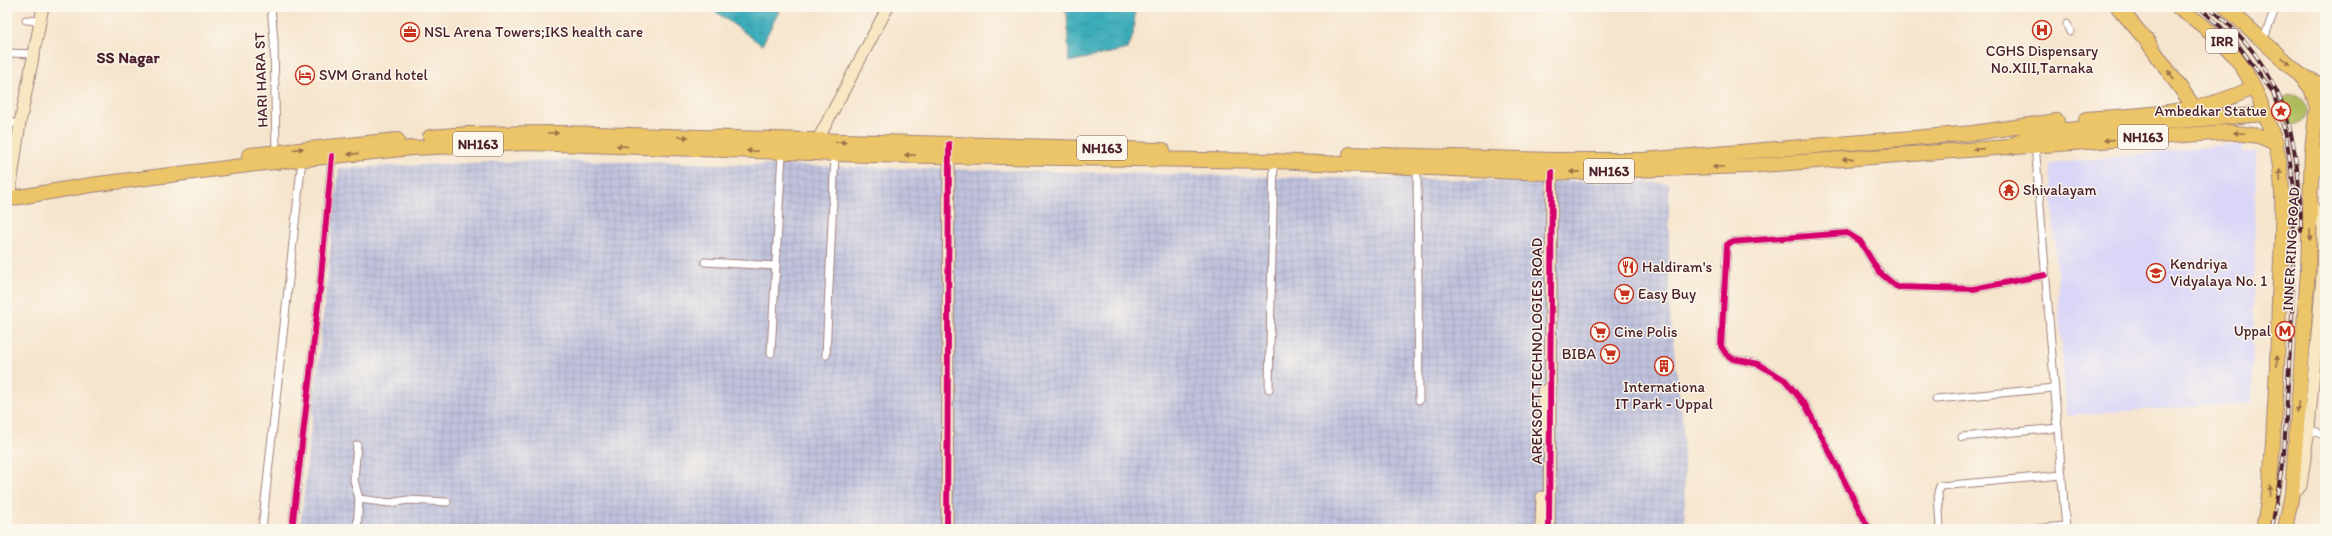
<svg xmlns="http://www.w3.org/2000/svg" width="2332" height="536" font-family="Itim,sans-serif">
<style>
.built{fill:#dad6f7}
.industrial{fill:url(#industrial-grid)}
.green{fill:#aebb5d;stroke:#7c6d44}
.water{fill:url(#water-ripples);stroke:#436672}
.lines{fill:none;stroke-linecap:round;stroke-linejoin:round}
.street-casing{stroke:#a0827c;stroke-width:9}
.secondary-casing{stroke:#a0827c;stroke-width:13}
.highway-casing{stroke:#a0827c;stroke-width:16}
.street{stroke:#fff;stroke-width:7}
.secondary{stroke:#f7e8c3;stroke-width:11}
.highway{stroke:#ecc569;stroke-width:14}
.rail-casing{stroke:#4a1f2b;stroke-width:4}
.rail{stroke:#fbf7ec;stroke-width:2.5;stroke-dasharray:8;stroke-linecap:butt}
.cycleway-casing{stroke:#fbf7ec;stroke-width:8}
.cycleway{stroke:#d6006c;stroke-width:6}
.oneway{fill:#9b724a}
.labels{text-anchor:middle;stroke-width:3;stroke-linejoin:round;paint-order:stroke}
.shield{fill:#fbf7ec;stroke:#7f6065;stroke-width:1}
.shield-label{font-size:14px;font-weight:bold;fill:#4a1f2b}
.poi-label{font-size:15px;fill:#4a1f2b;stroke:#fbf7ec;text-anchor:start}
.street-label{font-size:15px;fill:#4a1f2b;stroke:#fbf7ec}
.neighbourhood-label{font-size:16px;font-weight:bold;fill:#4a1f2b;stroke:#fbf7ec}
</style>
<defs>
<pattern id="industrial-grid" width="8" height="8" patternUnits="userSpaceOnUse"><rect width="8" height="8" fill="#c0c2dd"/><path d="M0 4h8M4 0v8" fill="none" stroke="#a6a6be"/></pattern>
<pattern id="water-ripples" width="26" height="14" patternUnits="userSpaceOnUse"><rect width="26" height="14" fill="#3cacb9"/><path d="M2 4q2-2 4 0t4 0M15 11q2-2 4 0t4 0" fill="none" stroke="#348b97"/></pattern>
</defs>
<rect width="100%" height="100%" fill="#fbf7ec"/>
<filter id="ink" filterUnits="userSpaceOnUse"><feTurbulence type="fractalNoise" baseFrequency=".025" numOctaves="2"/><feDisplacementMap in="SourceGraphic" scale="8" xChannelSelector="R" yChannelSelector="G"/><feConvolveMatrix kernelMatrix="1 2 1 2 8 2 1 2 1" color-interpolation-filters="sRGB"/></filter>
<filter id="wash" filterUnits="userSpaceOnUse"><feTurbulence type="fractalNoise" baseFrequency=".012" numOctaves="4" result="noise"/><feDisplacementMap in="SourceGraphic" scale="16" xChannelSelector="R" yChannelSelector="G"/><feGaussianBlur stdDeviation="0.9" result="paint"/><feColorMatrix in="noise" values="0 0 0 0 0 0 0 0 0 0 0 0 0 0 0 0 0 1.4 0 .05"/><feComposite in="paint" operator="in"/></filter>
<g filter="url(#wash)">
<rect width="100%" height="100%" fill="#f6e5cd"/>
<path class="built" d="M2243,143L2244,153H2256L2252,403L2066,415L2050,164Z"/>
<path class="industrial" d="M556,160L1281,177L1669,183V307L1683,424L1685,529H300L339,168Z"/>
<circle class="green" cx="2292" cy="110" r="15"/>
<g class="water">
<path d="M709,7H781L762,45Z"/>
<path d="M1062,7H1130L1135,14L1133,35L1128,49L1069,62L1067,14Z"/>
</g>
</g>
<g filter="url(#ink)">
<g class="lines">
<defs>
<g id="street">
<path d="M271,7L274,40L276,151"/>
<path d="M26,20L40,21"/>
<path d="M2067,24L2070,32"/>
<path d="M2263,41L2274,12V7"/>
<path d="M7,53L35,54"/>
<path d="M7,123H20"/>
<path d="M2035,144L2066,529"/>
<path d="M1417,167L1419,400"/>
<path d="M705,262L776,266"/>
<path d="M771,353L782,153"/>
<path d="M826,355L835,154"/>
<path d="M1269,389L1274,161"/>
<path d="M1936,399L2054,388"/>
<path d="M2309,429L2325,436"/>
<path d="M1962,437L2058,428"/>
<path d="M357,445L354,480L359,499L357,529"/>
<path d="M359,499L390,503L408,500L447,502"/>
<path d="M262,529L302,159"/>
<path d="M292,529L320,288L332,156"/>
<path d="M1869,529L1806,406L1785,380L1758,364L1733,359L1726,354L1721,346L1727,245L1731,242L1847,233L1860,241L1879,272L1897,287L1973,289L2045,275"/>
<path d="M1940,529L1938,492L1940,486L2062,475"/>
<path d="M2037,529L2065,526"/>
</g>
<g id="secondary">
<path d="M817,141L888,7"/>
<path d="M9,199L20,123L43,7"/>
<path d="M1543,391V434"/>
<path d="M2292,494L2301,486L2309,429L2322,276L2323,225L2311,203"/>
<path d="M947,529L949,150"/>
<path d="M1541,529L1542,497"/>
<path d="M1549,529L1552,172"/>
</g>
<g id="highway">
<path d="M2118,7L2147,41L2194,107"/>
<path d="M2177,7C2225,39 2247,63 2266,117C2269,127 2274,136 2276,146C2287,188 2281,255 2279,300C2278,347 2276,395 2273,442C2271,471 2270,500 2263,529"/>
<path d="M2226,7L2299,74L2311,88L2317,107L2312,150L2308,271L2292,494L2285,529"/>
<path d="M2303,76L2325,87"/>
<path d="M2086,119C2143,115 2202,114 2254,87"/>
<path d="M430,137L468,134L560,133L1163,150"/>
<path d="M2015,147L2228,132L2259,136L2276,143"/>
<path d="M1350,154L1552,160H1643L1973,133L2057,121"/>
<path d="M249,155L397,140"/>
<path d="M2314,172L2325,151"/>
<path d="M7,199L91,185L265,163L412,148L529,143L866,155L1274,161L1545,173L1747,166L2008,147L2040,132L2265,114"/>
</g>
</defs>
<use href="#street" class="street-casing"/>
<use href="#secondary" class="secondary-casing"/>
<use href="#highway" class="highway-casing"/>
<use href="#street" class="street"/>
<use href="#secondary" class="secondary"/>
<use href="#highway" class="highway"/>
<defs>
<g id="rail">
<path d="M2199,7L2232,37L2273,92L2286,135L2294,188L2292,314L2284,453L2272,529"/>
<path d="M2209,7C2285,68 2300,138 2301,231"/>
</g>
</defs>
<use href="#rail" class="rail-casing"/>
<use href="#rail" class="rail"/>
<defs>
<g id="cycleway">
<path d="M292,529L320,288L332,156"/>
<path d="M947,529L949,144"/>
<path d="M1549,529L1552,172"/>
<path d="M1869,529L1806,406L1785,380L1758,364L1733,359L1726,354L1721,346L1727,245L1731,242L1847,233L1860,241L1879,272L1897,287L1973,289L2045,275"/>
</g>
</defs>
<use href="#cycleway" class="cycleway-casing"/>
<use href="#cycleway" class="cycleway"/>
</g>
<defs><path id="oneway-solid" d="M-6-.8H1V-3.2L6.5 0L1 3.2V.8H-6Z"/></defs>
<g class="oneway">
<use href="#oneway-solid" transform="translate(2286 61) rotate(42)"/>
<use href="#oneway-solid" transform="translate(2171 75) rotate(-126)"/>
<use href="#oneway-solid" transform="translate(553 133)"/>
<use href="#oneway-solid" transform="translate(2239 133) rotate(-177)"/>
<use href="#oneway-solid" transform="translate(683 137) rotate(2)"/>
<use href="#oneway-solid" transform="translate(2109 140) rotate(175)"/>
<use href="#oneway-solid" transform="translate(841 142) rotate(1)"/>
<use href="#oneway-solid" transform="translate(622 146) rotate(-176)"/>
<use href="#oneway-solid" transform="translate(298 149) rotate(-7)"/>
<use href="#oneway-solid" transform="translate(1978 149) rotate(176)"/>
<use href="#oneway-solid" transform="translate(752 151) rotate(-178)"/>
<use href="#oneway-solid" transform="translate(353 154) rotate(174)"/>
<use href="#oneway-solid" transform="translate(910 155) rotate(-179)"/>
<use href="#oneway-solid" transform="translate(1848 159) rotate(176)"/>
<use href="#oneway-solid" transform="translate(1718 167) rotate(178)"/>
<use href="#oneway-solid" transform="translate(1575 172) rotate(179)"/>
<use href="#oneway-solid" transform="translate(2280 175) rotate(-94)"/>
<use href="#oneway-solid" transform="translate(2310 235) rotate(92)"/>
<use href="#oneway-solid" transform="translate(2277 361) rotate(-88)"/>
<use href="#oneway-solid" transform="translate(2298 407) rotate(94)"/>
<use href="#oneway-solid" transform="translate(2270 491) rotate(-84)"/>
</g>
</g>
<defs>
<symbol id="hospital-ring" viewBox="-11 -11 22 22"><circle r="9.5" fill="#fbf7ec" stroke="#c8321e" stroke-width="1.5"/><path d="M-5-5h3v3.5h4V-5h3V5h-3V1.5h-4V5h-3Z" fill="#c8321e"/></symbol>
<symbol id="office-ring" viewBox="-11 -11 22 22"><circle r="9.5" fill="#fbf7ec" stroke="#c8321e" stroke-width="1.5"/><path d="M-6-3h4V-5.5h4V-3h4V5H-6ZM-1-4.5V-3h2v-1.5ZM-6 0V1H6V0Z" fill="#c8321e"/></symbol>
<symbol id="hotel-ring" viewBox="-11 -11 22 22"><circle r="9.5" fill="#fbf7ec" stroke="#c8321e" stroke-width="1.5"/><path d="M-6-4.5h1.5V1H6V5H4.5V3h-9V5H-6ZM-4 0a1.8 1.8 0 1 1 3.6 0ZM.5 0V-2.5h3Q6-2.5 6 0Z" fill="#c8321e"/></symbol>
<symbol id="sight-ring" viewBox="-11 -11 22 22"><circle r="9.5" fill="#fbf7ec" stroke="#c8321e" stroke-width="1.5"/><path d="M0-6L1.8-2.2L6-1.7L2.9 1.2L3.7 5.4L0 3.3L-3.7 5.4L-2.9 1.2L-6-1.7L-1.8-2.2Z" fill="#c8321e"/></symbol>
<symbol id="temple-ring" viewBox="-11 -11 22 22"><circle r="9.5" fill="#fbf7ec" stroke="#c8321e" stroke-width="1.5"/><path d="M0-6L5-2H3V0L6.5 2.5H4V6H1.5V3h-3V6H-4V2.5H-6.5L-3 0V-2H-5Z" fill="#c8321e"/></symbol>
<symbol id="restaurant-ring" viewBox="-11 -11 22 22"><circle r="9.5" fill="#fbf7ec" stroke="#c8321e" stroke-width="1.5"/><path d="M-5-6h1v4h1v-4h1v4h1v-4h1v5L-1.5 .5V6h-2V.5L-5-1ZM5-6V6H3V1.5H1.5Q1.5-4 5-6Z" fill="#c8321e"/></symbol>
<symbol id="school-ring" viewBox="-11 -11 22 22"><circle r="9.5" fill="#fbf7ec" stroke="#c8321e" stroke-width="1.5"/><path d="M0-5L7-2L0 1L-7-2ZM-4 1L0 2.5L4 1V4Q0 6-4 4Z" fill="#c8321e"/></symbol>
<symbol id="supermarket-ring" viewBox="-11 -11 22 22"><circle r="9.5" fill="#fbf7ec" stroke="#c8321e" stroke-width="1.5"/><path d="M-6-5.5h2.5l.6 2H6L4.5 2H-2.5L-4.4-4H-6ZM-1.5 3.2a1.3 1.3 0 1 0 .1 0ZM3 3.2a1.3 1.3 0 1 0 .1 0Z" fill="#c8321e"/></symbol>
<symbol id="metro-ring" viewBox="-11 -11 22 22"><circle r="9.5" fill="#fbf7ec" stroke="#c8321e" stroke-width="1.5"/><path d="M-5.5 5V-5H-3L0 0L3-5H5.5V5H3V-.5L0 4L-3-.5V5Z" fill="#c8321e"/></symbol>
<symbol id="building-ring" viewBox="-11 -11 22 22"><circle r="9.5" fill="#fbf7ec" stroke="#c8321e" stroke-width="1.5"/><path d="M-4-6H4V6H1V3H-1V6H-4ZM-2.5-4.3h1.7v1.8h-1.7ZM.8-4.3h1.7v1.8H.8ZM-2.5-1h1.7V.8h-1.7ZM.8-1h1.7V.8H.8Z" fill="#c8321e"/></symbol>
</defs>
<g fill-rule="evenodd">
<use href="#hospital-ring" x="2031" y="19" width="22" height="22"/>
<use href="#office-ring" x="399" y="21" width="22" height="22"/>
<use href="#hotel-ring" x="294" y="64" width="22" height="22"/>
<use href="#sight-ring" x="2270" y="100" width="22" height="22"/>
<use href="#temple-ring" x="1998" y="179" width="22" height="22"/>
<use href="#restaurant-ring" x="1617" y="256" width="22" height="22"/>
<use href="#school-ring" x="2145" y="262" width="22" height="22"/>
<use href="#supermarket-ring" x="1613" y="283" width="22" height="22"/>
<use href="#metro-ring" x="2274" y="320" width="22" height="22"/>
<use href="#supermarket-ring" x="1589" y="321" width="22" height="22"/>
<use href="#supermarket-ring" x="1599" y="343" width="22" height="22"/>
<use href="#building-ring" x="1653" y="355" width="22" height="22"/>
</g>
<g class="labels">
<g class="shield">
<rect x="2206" y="29" width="32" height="24" rx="3"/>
<rect x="2118" y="125" width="50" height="24" rx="3"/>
<rect x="453" y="132" width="50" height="24" rx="3"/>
<rect x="1077" y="136" width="50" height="24" rx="3"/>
<rect x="1584" y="159" width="50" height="24" rx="3"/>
</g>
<g class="shield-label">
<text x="2222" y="46">IRR</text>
<text x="2143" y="142">NH163</text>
<text x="478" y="149">NH163</text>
<text x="1102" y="153">NH163</text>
<text x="1609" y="176">NH163</text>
</g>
<g class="poi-label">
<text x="424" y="37">NSL Arena Towers;IKS health care</text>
<text x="2042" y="56" text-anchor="middle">CGHS Dispensary<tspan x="2042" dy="17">No.XIII,Tarnaka</tspan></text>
<text x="319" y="80">SVM Grand hotel</text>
<text x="2267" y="116" text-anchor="end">Ambedkar Statue</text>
<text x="2023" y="195">Shivalayam</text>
<text x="2170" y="269">Kendriya<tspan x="2170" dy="17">Vidyalaya No. 1</tspan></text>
<text x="1642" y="272">Haldiram's</text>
<text x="1638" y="299">Easy Buy</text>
<text x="2271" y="336" text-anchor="end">Uppal</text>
<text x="1614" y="337">Cine Polis</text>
<text x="1596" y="359" text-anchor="end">BIBA</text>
<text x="1664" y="392" text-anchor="middle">Internationa<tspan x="1664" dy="17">IT Park - Uppal</tspan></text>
</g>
<g class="street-label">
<text transform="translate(261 80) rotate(-92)" y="5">HARI HARA ST</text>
<text transform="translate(2291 249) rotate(-87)" y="5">INNER RING ROAD</text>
<text transform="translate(1537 351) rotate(-90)" y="5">AREKSOFT TECHNOLOGIES ROAD</text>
</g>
<g class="neighbourhood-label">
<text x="128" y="63">SS Nagar</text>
</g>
</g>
<rect width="2332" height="536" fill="none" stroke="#fbf7ec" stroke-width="24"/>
</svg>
